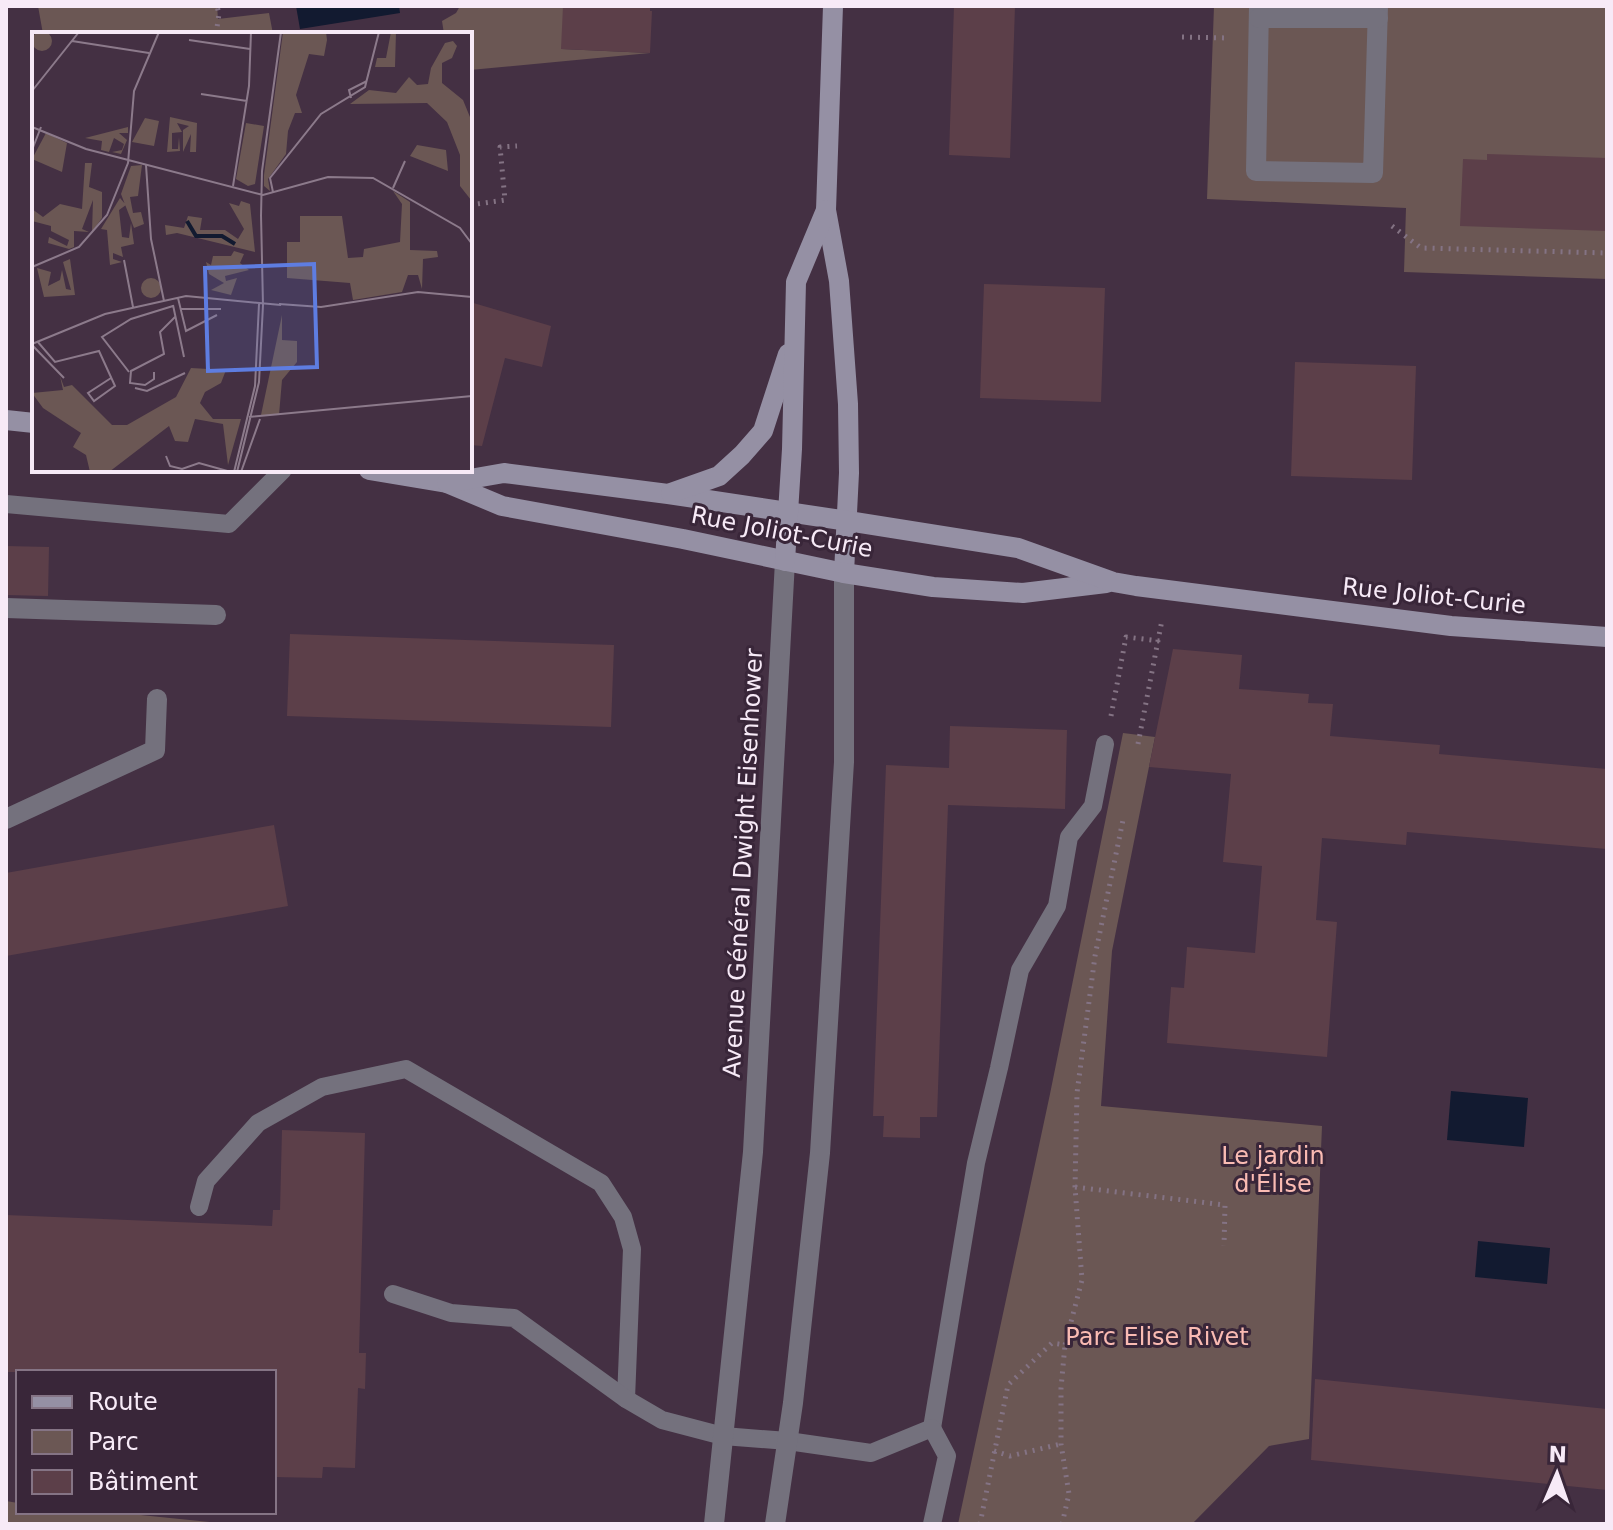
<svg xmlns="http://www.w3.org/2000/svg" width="1613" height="1530" font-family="'DejaVu Sans',sans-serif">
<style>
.green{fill:#6b5754}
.water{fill:#121a30}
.building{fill:#5c3f49}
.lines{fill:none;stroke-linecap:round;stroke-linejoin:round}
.path{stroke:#847384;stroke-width:5;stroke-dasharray:2 6;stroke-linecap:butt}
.service{stroke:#74717d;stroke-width:18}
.pedestrian{stroke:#74717d;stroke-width:20}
.minor{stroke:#74717d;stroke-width:20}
.secondary{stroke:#9590a4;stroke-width:20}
.labels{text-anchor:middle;stroke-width:6;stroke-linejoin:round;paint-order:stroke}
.street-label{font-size:24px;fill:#f7eaf7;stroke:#392639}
.park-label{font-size:24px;fill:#fabbb3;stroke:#392639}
.inset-river{fill:none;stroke:#121a30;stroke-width:4}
.inset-road{fill:none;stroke:#8c7a8b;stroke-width:2}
.view{fill:#5e7de1;fill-opacity:0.15;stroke:#5e7de1;stroke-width:4}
.inset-edge{fill:none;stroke:#f7eaf7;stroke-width:4}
</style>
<rect width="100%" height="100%" fill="#443043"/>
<g class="green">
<path d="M38,6H217L218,19L269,13L273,34H43Z"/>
<path d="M460,6H566L562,49L650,53L470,70V34H444L442,21L456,13Z"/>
<path d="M1214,6H1607V279L1404,272L1406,208L1207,199Z"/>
<path d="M1123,733L1155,737L1112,951L1101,1106L1322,1126L1309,1439L1269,1446L1192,1524H958L1050,1094Z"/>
<path d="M6,1501L18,1503V1512H111L229,1524H6Z"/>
</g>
<g class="water">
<path d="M296,6H399L400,13L300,29Z"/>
<path d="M1451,1091L1528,1098L1524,1147L1447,1140Z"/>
<path d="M1478,1241L1550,1248L1547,1284L1475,1277Z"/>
</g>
<g class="building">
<path d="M563,6H650V11H652L650,53L561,49Z"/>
<path d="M954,6H1015L1010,158L949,155Z"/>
<path d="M1487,154L1607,158V231L1460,226L1463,159L1487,160Z"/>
<path d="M984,284L1105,288L1101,402L980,398Z"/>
<path d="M470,302L551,326L542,367L505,358L482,446L470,445Z"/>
<path d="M1295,362L1416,366L1412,480L1291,476Z"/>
<path d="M6,546L49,547L48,596L6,595Z"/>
<path d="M290,634L614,645L611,727L287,716Z"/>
<path d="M1173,649L1242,655L1239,689L1309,694L1308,703L1333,704L1330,736L1440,745L1439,754L1607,769V849L1407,832L1406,845L1322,838L1316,920L1337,922L1327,1057L1167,1043L1171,987L1184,988L1187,947L1255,953L1262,866L1223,862L1231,774L1149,767Z"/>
<path d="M950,726L1067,730L1065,809L948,805L937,1117H920V1138L883,1137L884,1116H873L886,765L949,768Z"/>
<path d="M274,825L288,906L6,956V873Z"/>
<path d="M282,1130L365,1133L359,1353H366L365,1389L358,1388L355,1468L323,1467L322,1478L274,1477V1372H6V1215L272,1226L273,1210H280Z"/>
<path d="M1315,1379L1607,1409V1490L1311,1460Z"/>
</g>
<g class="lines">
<g class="path">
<path d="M216,34L219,14L217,6"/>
<path d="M1182,37L1229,38"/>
<path d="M470,205L505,200L500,147L517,146"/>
<path d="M1392,226L1421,248L1607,253"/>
<path d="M1111,716L1126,637L1160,641"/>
<path d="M1138,744L1162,620"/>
<path d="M1075,1187L1225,1205L1224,1246"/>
<path d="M994,1451L1010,1456L1061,1444"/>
<path d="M980,1524L1008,1385L1052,1343L1065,1345L1082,1280L1075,1187L1077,1093L1095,956L1123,820"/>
<path d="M1062,1524L1069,1494L1061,1444V1388L1065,1345"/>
</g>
<g class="service">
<path d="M6,504L229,524L283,470"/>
<path d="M199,1207L206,1181L258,1123L322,1087L406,1069L601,1183L623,1217L632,1249L626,1399"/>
<path d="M393,1294L451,1313L514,1318L626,1399L662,1420L723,1436L788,1441L871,1453L932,1428L976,1163L999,1068L1020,970L1057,906L1069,837L1093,806L1105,744"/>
<path d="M932,1524L947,1456L932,1428"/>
</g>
<g class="pedestrian">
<path d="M1259,6L1256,171L1373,173L1378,6"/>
<path d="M1259,18H1378"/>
</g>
<g class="minor">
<path d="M6,608L216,615"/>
<path d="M6,819L155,750L157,699"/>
<path d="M714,1524L753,1152L785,561"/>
<path d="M775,1524L793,1403L820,1153L844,762V573"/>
</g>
<g class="secondary">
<path d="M833,6L826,210L839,281L848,404L849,473L844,573"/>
<path d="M6,420L34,423"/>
<path d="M369,470L447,483L502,506L683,539L844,573L933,587L1023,593L1106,583"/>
<path d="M447,483L504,473L668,494L848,521L1018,548L1113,582L1136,586L1451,626L1607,637"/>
<path d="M671,493L719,476L742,455L763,431L788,354"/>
<path d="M785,561L792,449L796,282L826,210"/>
</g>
</g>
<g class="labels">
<g class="street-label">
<text transform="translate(782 532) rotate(11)" y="8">Rue Joliot-Curie</text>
<text transform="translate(1434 596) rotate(6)" y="8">Rue Joliot-Curie</text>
<text transform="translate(743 863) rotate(-87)" y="8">Avenue Général Dwight Eisenhower</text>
</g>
<g class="park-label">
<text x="1273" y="1164">Le jardin<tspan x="1273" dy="28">d'Élise</tspan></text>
<text x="1157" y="1345">Parc Elise Rivet</text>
</g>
</g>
<g transform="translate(32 32)">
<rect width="440" height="440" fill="#443043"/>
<path d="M0 9a10 10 0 1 1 20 0a10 10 0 1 1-20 0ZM251,0H294L295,8L292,24L277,22L264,63L270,81H263L256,99L254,122L236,147L238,159L232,154V143ZM359,0H364L363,35H343L345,26H354ZM421,9L425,14L420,26L410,31V51L431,68L440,90L439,168L428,154V123L415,90L395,71L318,72L337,58L364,61L377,45L385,53L396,52L399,36L413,11ZM138,85L165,91L164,120H158L159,102L151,120V98L157,94L145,91L150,100L140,101V117H146L147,105L148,119L135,120ZM113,86L127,89L122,114L100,110ZM214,91L232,94L223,152L216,154L204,147ZM96,95V101H87L95,108L89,122L80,120L90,118L92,112L82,106L77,120L69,118L70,109L53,106ZM14,101L35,111L30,140L0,127ZM385,113L414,118L416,139L378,124ZM53,131H60L57,155L70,160V186L60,200L61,168L50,197L57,200L42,199V215L37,217L16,211L17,205L35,214L37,208L19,199V194L0,189V177L11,185L28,172L50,177ZM110,133L106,164L98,165L101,181L109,180L112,192L102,196L89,162L99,134ZM361,159L378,170V218L405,219L406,225L391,227L390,257L386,243H376L370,260L321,268L318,251L255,246V210H268V184H310L316,226L331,225L332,217L368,210L370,172ZM88,166L94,173L87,178L90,205L97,206L99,191L102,212L89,215L91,225L81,221V227L90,230L78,233L75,198L69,197ZM209,169L218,172L223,220L145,201L134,203L133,193L152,196L156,184L170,186L168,198H193L206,207L212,197L197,171L207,174ZM202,219L212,222L208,231L217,238L193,244L194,249L205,246L199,263L179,258L192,251L177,242L174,230L179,233L181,224H199ZM38,227L43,263L12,265L5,236L19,240L16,254L28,248L30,238L34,257L39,258L31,230ZM109 256a10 10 0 1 1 20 0a10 10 0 1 1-20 0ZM250,283V308L265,309V330L250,348L247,383H229ZM159,336L194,338L189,351L173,360L168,371L181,387H209L196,433L191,392L163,387L156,410L143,409L137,394L77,440H58L54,423L41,415L49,401L11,376L0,361L31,358L28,344L32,355L40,353L80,393H95L144,365Z" fill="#6b5754"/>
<path class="inset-river" d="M155,189L164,204H190L203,212"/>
<path class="inset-road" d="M157,8L218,17M40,9L117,21M0,59L47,0M169,62L215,69M319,66L317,58L335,49M0,95L54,117L231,163L296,145L341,146L428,196L440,212M0,118L9,95M114,133L119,207L132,269M201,154L217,54L219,0M361,156L373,129M241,160L238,146L289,82L333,55L347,0M229,183L231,273M229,184L230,139L249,0M92,228L101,275M0,235L47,215L75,183L96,131L102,59L127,0M146,266L154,299L185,283M247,272L289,275L386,260L440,265M141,273L152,325M149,277H189M5,309L23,330L67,319L83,354L62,369L56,361L79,346M0,312L73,282L154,264L249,273M0,313L32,346M97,340L70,305L99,287L141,274M122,340V347L113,353L98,351L99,339L132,322L128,300L144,284M103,356L115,359L153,341M217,385L440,364M134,424L138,434L150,437L167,431L199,440M202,440L223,354L227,272M205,440L227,350L231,273M209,440L228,387"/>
<path class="view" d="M282,232L285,335L176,339L173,236Z"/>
<rect width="440" height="440" class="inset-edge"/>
</g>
<rect width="1613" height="1530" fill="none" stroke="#f7eaf7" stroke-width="16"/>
<rect x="16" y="1370" width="260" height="144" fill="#392639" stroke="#857485" stroke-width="2"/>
<rect x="32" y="1396" width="40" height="12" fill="#9590a4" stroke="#857485" stroke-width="2"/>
<text x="88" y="1410" font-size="24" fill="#f7eaf7">Route</text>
<rect x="32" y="1430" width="40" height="24" fill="#6b5754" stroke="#857485" stroke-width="2"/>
<text x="88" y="1450" font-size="24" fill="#f7eaf7">Parc</text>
<rect x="32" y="1470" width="40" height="24" fill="#5c3f49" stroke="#857485" stroke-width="2"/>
<text x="88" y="1490" font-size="24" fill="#f7eaf7">Bâtiment</text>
<g transform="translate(1557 1474) rotate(2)" stroke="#392639" stroke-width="6" paint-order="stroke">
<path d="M0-6L14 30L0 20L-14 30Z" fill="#f7eaf7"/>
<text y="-12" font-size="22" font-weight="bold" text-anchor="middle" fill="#f7eaf7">N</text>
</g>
</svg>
